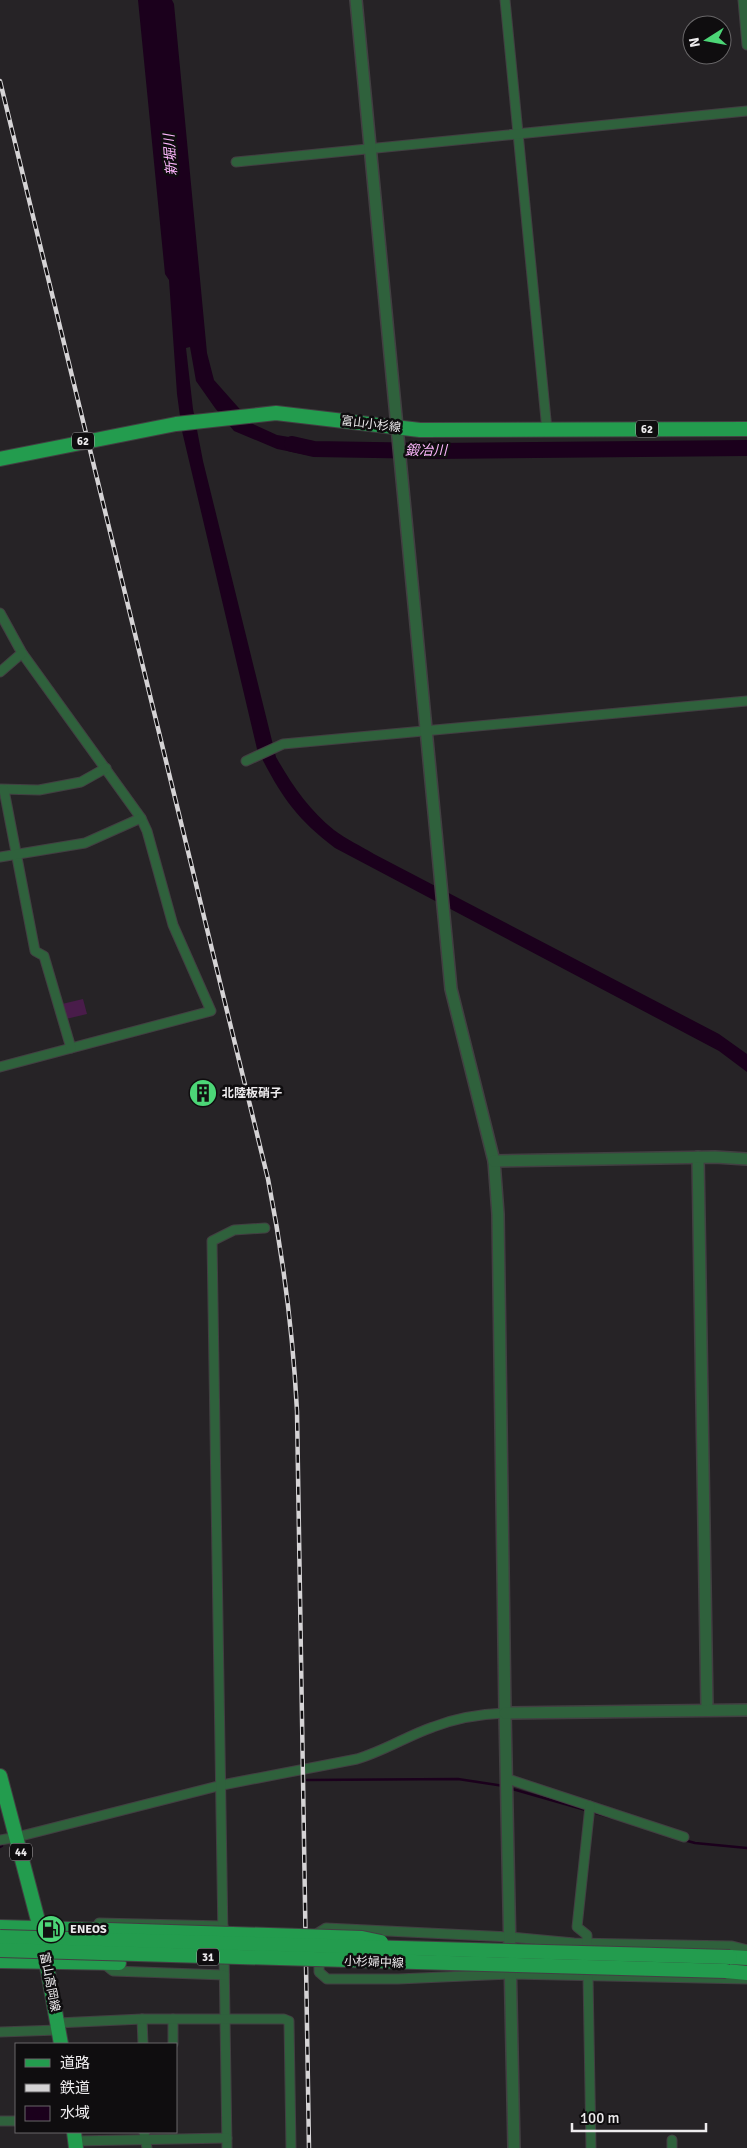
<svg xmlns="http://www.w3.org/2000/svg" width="747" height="2148" font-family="Signika,'Noto Sans JP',sans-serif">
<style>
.green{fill:#491c4a}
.water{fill:#1b001c}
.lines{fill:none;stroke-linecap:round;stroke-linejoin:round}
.stream{stroke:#1b001c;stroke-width:2.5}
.river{stroke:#1b001c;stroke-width:16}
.minor-casing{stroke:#423f42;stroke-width:11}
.tertiary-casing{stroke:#423f42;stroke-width:14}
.primary-casing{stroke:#423f42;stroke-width:16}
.minor{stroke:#2f613c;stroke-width:9}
.tertiary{stroke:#2f613c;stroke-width:11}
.primary{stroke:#239c4e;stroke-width:14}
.rail-casing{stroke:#d5d3d5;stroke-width:4.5}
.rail{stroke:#0f0d0f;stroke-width:2.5;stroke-dasharray:8;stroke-linecap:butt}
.primary-bridge-casing{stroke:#423f42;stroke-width:16;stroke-linecap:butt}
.primary-bridge{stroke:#239c4e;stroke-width:14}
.labels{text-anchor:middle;stroke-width:5;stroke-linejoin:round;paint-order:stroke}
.shield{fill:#0f0d0f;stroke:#aba9ab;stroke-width:1}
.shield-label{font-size:11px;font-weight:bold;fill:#eeecee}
.street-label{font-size:12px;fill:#eeecee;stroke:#0f0d0f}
.poi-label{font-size:12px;font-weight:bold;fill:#eeecee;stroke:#0f0d0f;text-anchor:start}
.water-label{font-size:14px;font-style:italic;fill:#fdb7fd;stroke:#0f0d0f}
</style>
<rect width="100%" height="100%" fill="#262326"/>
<path class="green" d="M83,999L87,1014L66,1019L62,1004Z"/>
<path class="water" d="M138,0H172L174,4L207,353L214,380L253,424L277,435L313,441L312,456L277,449L234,431L215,408L196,381L190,347L186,348L193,409L203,461L276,757C292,785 309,810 334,830C346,839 361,846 374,854L719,1034L747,1054V1072L719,1051L335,848C294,817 280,794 257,749L182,431L177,394L169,280L165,274Z"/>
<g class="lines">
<g class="stream">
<path d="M307,1780L458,1779L504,1786"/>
<path d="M509,1788L610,1817"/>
<path d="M684,1840L695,1843L747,1848"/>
<path d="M0,1847L2,1846"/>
</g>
<path class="river" d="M292,444L314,449L434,451L747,448"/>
<defs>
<g id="minor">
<path d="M505,0L547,430"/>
<path d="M743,0L747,45"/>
<path d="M236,162L747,111"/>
<path d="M0,613L22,653L141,818L147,831L173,925L211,1011L0,1067"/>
<path d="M0,672L22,653"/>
<path d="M246,761L283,744L747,701"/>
<path d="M0,789L39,790L81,782L106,768"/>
<path d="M4,790L35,951L44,956L71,1048"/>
<path d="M0,857L85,843L141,818"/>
<path d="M508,1779L684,1837"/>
<path d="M0,1840L17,1837L222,1785L357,1759C384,1751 407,1736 433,1727C456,1718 480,1714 505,1713"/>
<path d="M99,1923L223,1926"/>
<path d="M223,1938L212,1241L234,1230L265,1228"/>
<path d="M319,1939L318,1933L326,1928L510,1937L574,1943L732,1946L747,1950"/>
<path d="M587,1943V1935L577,1927L590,1806"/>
<path d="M224,1953L227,2148"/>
<path d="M319,1955V1972L327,1979H398L511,1974L747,1979"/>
<path d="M103,1963L113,1971L224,1975"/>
<path d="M588,1976L591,2148"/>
<path d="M142,2019L143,2044"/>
<path d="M173,2019V2044"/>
<path d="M57,2023L142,2019H284L289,2021L291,2148"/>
<path d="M0,2032L58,2030"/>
<path d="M0,2121H16"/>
<path d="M144,2132L147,2148"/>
<path d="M672,2140V2148"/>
<path d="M75,2141L227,2138"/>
</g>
<g id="tertiary">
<path d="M356,0L451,989L494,1161L498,1214L505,1713L514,2148"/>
<path d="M698,1157L707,1710"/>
<path d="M494,1161L715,1157L747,1159"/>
<path d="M505,1713L747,1710"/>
</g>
<g id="primary">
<path d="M0,459L176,424L276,413L420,430L747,429"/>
<path d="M0,1776L40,1928L61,2044"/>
<path d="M0,1927L108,1930"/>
<path d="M730,1957L747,1958"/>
<path d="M0,1961L119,1963"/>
<path d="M726,1971L747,1973"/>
<path d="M74,2132L76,2148"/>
</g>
</defs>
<use href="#minor" class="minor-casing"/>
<use href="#tertiary" class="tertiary-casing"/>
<use href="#primary" class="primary-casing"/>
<use href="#minor" class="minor"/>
<use href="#tertiary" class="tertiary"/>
<use href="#primary" class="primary"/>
<defs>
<path id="rail" d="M0,81L268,1179C283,1256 293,1332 297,1411L309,2148"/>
</defs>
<use href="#rail" class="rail-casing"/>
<use href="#rail" class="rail"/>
<defs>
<g id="primary-bridge">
<path d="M108,1930L362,1938L381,1942"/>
<path d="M0,1937L730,1957"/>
<path d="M0,1950L726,1971"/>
</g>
</defs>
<use href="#primary-bridge" class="primary-bridge-casing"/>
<use href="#primary-bridge" class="primary-bridge"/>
</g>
<defs>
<symbol id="building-disc" viewBox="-11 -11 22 22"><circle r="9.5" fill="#4cd677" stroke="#0f0d0f"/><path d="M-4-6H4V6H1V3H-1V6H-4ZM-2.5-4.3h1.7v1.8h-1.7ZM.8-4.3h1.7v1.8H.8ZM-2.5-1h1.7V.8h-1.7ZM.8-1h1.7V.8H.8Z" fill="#111"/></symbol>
<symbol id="fuel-disc" viewBox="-11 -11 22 22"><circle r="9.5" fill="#4cd677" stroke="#0f0d0f"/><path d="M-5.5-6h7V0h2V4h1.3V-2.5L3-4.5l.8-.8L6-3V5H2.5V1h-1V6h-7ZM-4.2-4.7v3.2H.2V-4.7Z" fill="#111"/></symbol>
</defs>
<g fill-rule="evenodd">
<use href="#building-disc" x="187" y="1077" width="32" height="32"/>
<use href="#fuel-disc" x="35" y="1913" width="32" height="32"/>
</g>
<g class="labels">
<g class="shield">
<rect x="636" y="420.5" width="22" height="17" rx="4"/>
<rect x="72" y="432.5" width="22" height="17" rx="4"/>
<rect x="10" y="1843.5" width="22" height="17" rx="4"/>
<rect x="197" y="1948.5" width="22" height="17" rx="4"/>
</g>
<g class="shield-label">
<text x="647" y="433">62</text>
<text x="83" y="445">62</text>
<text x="21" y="1856">44</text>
<text x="208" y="1961">31</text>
</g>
<g class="street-label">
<text transform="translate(371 424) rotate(7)" y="4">富山小杉線</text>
<text transform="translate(374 1962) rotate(2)" y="4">小杉婦中線</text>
<text transform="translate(50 1982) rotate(79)" y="4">富山高岡線</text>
</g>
<g class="poi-label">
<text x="222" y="1097">北陸板硝子</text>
<text x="70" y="1933">ENEOS</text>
</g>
<g class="water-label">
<text transform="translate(170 155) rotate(-94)" y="5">新堀川</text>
<text x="426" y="455">鍛冶川</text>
</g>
</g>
<rect x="15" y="2043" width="162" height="90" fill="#0f0d0f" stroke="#686668"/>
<rect x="25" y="2059" width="25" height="8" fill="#239c4e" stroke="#686668"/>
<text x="60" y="2068" font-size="15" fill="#eeecee">道路</text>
<rect x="25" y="2084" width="25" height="8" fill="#d5d3d5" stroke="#686668"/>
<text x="60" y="2093" font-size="15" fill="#eeecee">鉄道</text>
<rect x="25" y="2106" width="25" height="15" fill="#1b001c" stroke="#686668"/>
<text x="60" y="2118" font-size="15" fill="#eeecee">水域</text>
<g transform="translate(707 40) rotate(259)"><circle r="24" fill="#0f0d0f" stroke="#686668"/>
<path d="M0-4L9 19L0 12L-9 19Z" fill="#4cd677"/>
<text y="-8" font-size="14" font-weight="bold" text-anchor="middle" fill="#eeecee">N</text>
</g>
<path d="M572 2123v8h134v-8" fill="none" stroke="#eeecee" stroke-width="2.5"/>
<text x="580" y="2123" font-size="15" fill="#eeecee" stroke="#0f0d0f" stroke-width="4" paint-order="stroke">100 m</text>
</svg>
